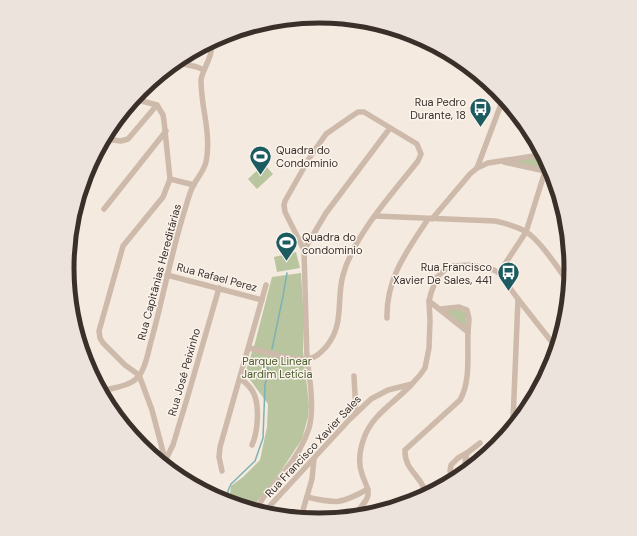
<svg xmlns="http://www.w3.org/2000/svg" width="637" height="536" font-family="'DM Sans',sans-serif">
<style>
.green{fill:#b8c59e}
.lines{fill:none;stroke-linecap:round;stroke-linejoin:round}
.stream{stroke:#7cb2b4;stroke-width:1.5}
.minor{stroke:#cebaaa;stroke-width:5.5}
.major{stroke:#7e665a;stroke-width:7}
.labels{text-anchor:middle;stroke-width:3;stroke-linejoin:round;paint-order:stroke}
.poi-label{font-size:11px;fill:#3b2f2a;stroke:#fbf4ec;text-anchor:end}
.street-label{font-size:11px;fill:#3b2f2a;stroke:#fbf4ec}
.park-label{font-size:11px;fill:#4a5b2c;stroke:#fbf4ec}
.rim{fill:none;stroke:#3b2f2a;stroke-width:5}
</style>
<rect width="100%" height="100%" fill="#f5eadf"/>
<g class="green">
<path d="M541,157L547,164L545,170L505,161Z"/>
<path d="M264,164L273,174L257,189L248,179Z"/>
<path d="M296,252L300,268L277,272L274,257Z"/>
<path d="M301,273L304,322L303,351L309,405L308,417L302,439L281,471L256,503L254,507L229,502L231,486L243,477L260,460L267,427L268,404L245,373L255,343L272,277Z"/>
<path d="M451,309L461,310L466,313V329L444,311Z"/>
</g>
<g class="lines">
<g class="stream">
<path d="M272,349L283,296L287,273"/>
<path d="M227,502L228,491L231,484L255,461L263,438L265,385L270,358"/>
</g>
<g class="minor">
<path d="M180,63L197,67L204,70"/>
<path d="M134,99L157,105L163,115L164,121L170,179L194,185"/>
<path d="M113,140L121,141L128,139L157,105"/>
<path d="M504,162L545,171L553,182"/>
<path d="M477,168L488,163L540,155"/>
<path d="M104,209L166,131"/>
<path d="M375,216L495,221C505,223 515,226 525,231C540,240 557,267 568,282"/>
<path d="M432,219L470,174L477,168L503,99"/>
<path d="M304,250L326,213L390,128"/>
<path d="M499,273L526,232L547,165"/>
<path d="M167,275L262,300"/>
<path d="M441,309L459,307L467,310L469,319L468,332"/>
<path d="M387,318C386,278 407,251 428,219"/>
<path d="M249,348C265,351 301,364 314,357C319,355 322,351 326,347C345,324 336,301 343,275C354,235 393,193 418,161L421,154L417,144L364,112H358L352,116L326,134L310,157L285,201L284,205L285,212L304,250L307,360C310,378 314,411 309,428C304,444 294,460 283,473C275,484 262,495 258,508"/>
<path d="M354,376L356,413"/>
<path d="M240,378C245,382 250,386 253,392C260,404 258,432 252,445"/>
<path d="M103,391C115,387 131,386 139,376C147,366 148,350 152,338C164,294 172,249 186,206C188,199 190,192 193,186C197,178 204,171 206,162C210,144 206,122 203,104C202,96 201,88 201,80C203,68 214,55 211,43"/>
<path d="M513,421L518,299"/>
<path d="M165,461L173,445L189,392L219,288"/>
<path d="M166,463L152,410L139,375L125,365L103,343L100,338L99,331L123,246L163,197L170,179"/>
<path d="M464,468L467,453L480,443"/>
<path d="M222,471L219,457L220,447L266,285"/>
<path d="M453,476L450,471L451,465L458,458L467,453"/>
<path d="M426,494C422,476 404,470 405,450L460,400C471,381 467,354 468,332L429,301"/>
<path d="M307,497C337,504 341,504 368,489"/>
<path d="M266,510L349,420L371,399L388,390L412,384L420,375L425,368L429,348L430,321L429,301L431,293L437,277L447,268L453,266L471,265L494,270L499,273L518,299L555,346"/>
<path d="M356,513C360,507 367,502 368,495C369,488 364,481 362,474C358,463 360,449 364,438C372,415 395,402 411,385"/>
<path d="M301,517L312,479L314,459"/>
</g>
<path class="major" d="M407,34L421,39"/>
</g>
<defs>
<symbol id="bus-pin" viewBox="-11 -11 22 30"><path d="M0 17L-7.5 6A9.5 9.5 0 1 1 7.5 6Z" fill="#1c5c60" stroke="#fbf4ec"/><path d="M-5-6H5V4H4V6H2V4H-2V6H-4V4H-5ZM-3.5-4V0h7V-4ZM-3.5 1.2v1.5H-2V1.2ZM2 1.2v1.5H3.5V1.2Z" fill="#fff"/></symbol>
<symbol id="stadium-pin" viewBox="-11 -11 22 30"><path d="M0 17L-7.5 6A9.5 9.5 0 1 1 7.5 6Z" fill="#1c5c60" stroke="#fbf4ec"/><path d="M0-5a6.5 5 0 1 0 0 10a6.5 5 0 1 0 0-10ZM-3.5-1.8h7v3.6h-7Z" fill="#fff"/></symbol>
</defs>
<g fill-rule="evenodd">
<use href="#bus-pin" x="468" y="96" width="25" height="34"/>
<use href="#stadium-pin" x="248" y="144" width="25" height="34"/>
<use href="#stadium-pin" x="274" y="230" width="25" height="34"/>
<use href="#bus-pin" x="496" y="260" width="25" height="34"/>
</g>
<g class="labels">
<g class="poi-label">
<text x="466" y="106">Rua Pedro<tspan x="466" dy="13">Durante, 18</tspan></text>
<text x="276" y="154" text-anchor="start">Quadra do<tspan x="276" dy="13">Condominio</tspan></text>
<text x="302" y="241" text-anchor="start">Quadra do<tspan x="302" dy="13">condominio</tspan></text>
<text x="492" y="271">Rua Francisco<tspan x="492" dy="13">Xavier De Sales, 441</tspan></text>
</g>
<g class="street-label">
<text transform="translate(159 272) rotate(-75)" y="4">Rua Capitânias Hereditárias</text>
<text transform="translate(217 277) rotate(15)" y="4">Rua Rafael Perez</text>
<text transform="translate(184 372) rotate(-74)" y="4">Rua José Peixinho</text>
<text transform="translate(313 446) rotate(-47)" y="4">Rua Francisco Xavier Sales</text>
</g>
<g class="park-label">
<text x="277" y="365">Parque Linear<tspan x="277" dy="13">Jardim Letícia</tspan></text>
</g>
</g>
<path d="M0 0H637V536H0ZM74 268a245 245 0 1 1 490 0a245 245 0 1 1-490 0Z" fill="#ece4dc" fill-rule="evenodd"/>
<path class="rim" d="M74 268a245 245 0 1 1 490 0a245 245 0 1 1-490 0Z"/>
</svg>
